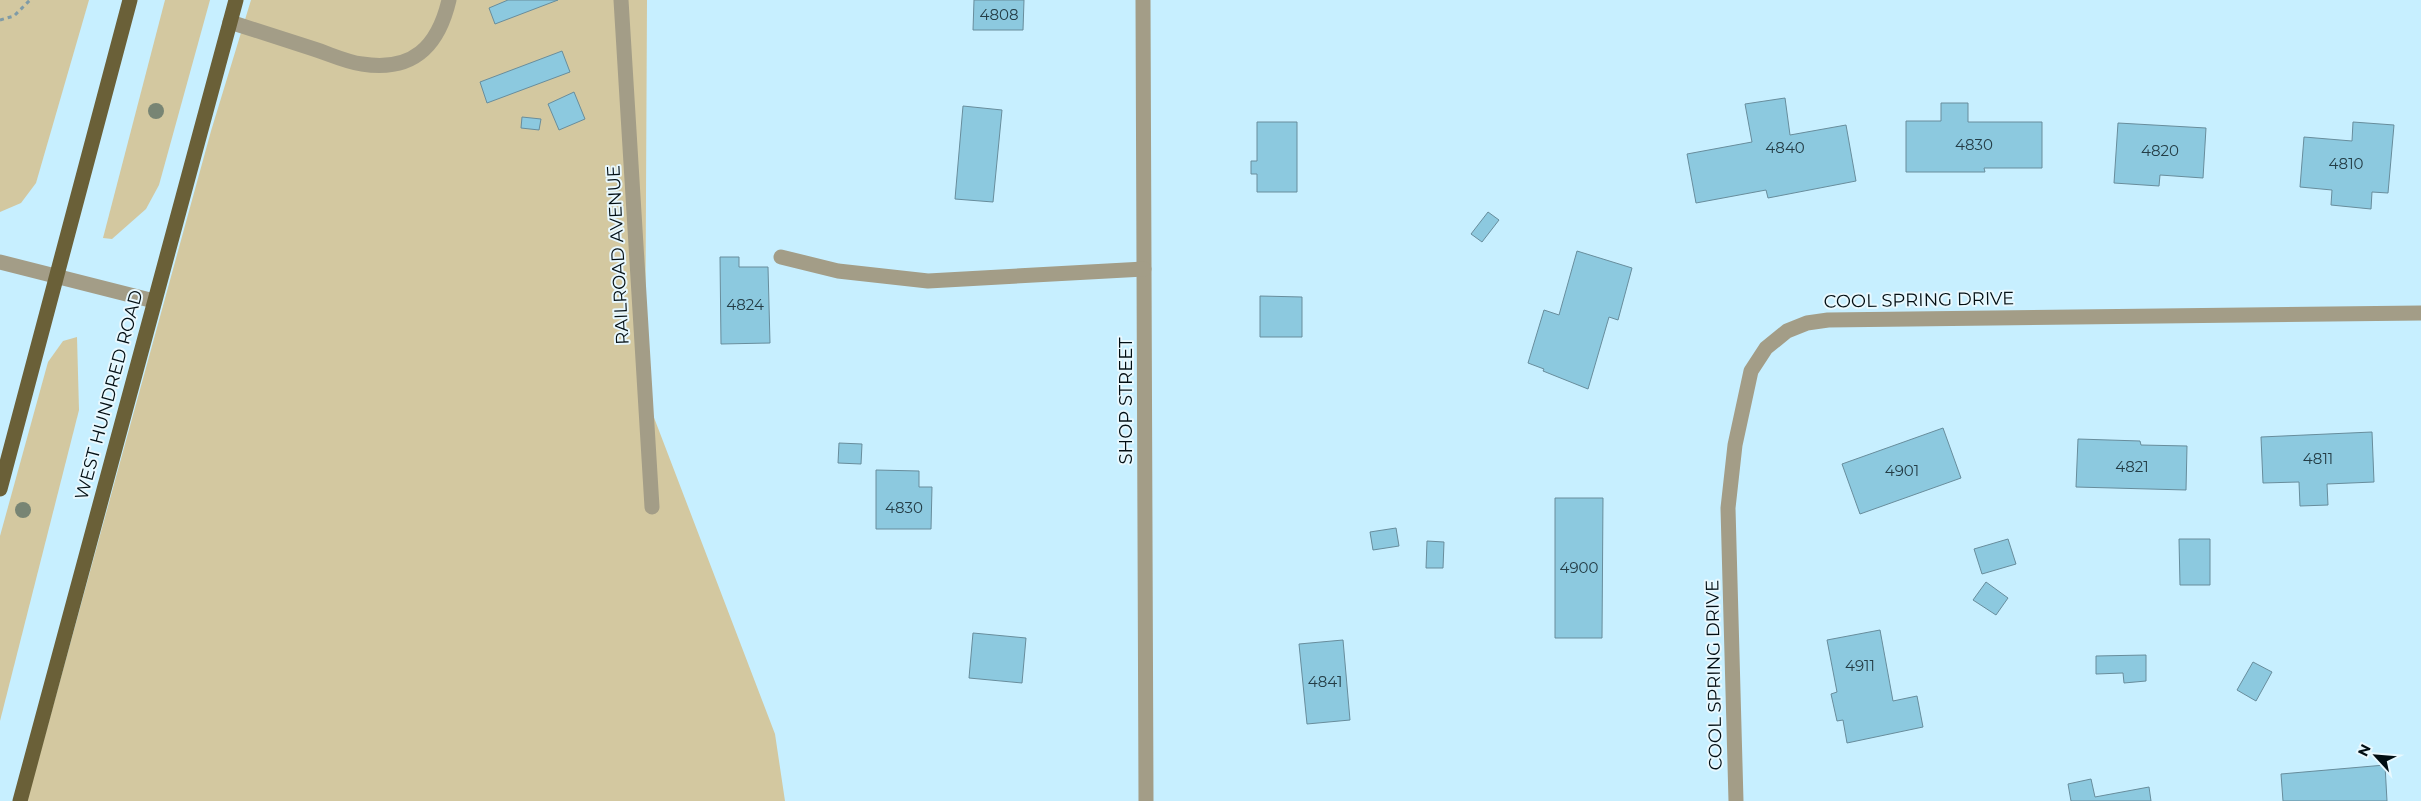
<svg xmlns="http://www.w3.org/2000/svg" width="2421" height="801" font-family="Montserrat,sans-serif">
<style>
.green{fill:#d3c8a0}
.building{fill:#8cc9df;stroke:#688d9c}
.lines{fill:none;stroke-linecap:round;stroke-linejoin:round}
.path{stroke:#7e9ba7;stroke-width:3;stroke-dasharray:4 4;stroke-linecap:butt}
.minor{stroke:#a39d87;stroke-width:15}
.major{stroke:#6a6038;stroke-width:15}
.tree{fill:#788574}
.labels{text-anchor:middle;stroke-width:4;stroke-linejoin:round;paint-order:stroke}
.number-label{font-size:15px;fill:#243d46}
.street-label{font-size:18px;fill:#020e13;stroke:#e8f8fe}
</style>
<rect width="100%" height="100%" fill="#c7efff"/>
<g class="green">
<path d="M0,0H89L36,183L21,203L0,212Z"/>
<path d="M165,0H210L159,185L146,209L112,239L103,238Z"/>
<path d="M251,0H647L645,394L775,734L785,801H27L211,131Z"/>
<path d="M77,337L79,410L0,721V536L48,362L63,341Z"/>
</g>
<g class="building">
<path d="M508,0H558L495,24L489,8Z"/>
<path d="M974,0H1024L1023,30H973Z"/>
<path d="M562,51L570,72L487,103L480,82Z"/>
<path d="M574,92L585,119L559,130L548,104Z"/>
<path d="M1785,98L1790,135L1846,125L1856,181L1768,198L1766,190L1696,203L1687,154L1752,142L1745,104Z"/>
<path d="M1941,103H1968V122H2042V168H1984L1985,172H1906V121H1941Z"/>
<path d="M963,106L1002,110L993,202L955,199Z"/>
<path d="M522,117L541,119L539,130L521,128Z"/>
<path d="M1257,122H1297V192H1257V174H1251V161H1257Z"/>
<path d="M2353,122L2394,125L2388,193L2372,192L2371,209L2331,205L2332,190L2300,187L2304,137L2352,141Z"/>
<path d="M2118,123L2206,128L2203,178L2160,175L2159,186L2114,183Z"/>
<path d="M1488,212L1499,220L1482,242L1471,234Z"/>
<path d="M1577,251L1632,268L1618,320L1609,317L1588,389L1543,371L1544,369L1528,363L1544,310L1559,315Z"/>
<path d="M720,257H739V267H768L770,343L721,344Z"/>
<path d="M1260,296L1302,297V337H1260Z"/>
<path d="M1943,428L1961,478L1860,514L1842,464Z"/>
<path d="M2372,432L2374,482L2327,484L2328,505L2300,506L2299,482L2263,483L2261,437Z"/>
<path d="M2078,439L2140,441L2141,445L2187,446L2186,490L2076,487Z"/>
<path d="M839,443L862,444L861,464L838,463Z"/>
<path d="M876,470L919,471V487H932L931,529H876Z"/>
<path d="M1555,498H1603L1602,638H1555Z"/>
<path d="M1396,528L1399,546L1373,550L1370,532Z"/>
<path d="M2008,539L2016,564L1982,574L1974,549Z"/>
<path d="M2179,539H2210V585H2180Z"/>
<path d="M1427,541L1444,542L1443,568H1426Z"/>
<path d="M1986,582L2008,598L1996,615L1973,600Z"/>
<path d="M1880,630L1893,701L1917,696L1923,727L1847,743L1843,720L1837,721L1831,694L1837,692L1827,640Z"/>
<path d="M973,633L1026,638L1022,683L969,678Z"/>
<path d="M1343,640L1350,720L1307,724L1299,644Z"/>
<path d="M2146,655V681L2124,683L2123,673L2096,674V656Z"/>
<path d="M2253,662L2272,672L2256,701L2237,690Z"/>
<path d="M2385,765L2387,801H2283L2281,774Z"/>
<path d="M2091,779L2095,797L2149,787L2151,801H2071L2068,784Z"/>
</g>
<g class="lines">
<path class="path" d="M0,20L14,16L30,0"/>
<g class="minor">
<path d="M621,0L652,507"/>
<path d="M1143,0L1146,801"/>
<path d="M230,22C258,31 286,40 314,49C330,54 346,62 362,64C413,72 438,47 449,0"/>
<path d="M781,257L838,271L928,281L1144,269"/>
<path d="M0,262L154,301"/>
<path d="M1736,801L1728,508L1735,445L1751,371L1766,348L1787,331L1807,323L1828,320L2421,313"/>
</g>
<g class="major">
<path d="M0,489L130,0"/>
<path d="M20,801L236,0"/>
</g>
</g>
<g class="tree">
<circle cx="156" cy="111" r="8"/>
<circle cx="23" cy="510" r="8"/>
</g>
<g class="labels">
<g class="number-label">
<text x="999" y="20">4808</text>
<text x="1974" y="150">4830</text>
<text x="1785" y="153">4840</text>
<text x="2160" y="156">4820</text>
<text x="2346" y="169">4810</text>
<text x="745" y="310">4824</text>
<text x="2318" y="464">4811</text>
<text x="2132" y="472">4821</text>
<text x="1902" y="476">4901</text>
<text x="904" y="513">4830</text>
<text x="1579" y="573">4900</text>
<text x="1860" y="671">4911</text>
<text x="1325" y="687">4841</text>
</g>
<g class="street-label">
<text transform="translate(618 255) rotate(-93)" y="6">RAILROAD AVENUE</text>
<text transform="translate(1919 300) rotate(-1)" y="6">COOL SPRING DRIVE</text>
<text transform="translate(109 395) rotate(-75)" y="6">WEST HUNDRED ROAD</text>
<text transform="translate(1126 401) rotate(-90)" y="6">SHOP STREET</text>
<text transform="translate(1714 675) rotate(-91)" y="6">COOL SPRING DRIVE</text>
</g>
</g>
<g transform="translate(2376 756) rotate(296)" stroke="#e8f8fe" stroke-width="4" paint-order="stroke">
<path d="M0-4L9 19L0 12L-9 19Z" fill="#020e13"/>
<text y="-8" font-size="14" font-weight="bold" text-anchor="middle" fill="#020e13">N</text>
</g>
</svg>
